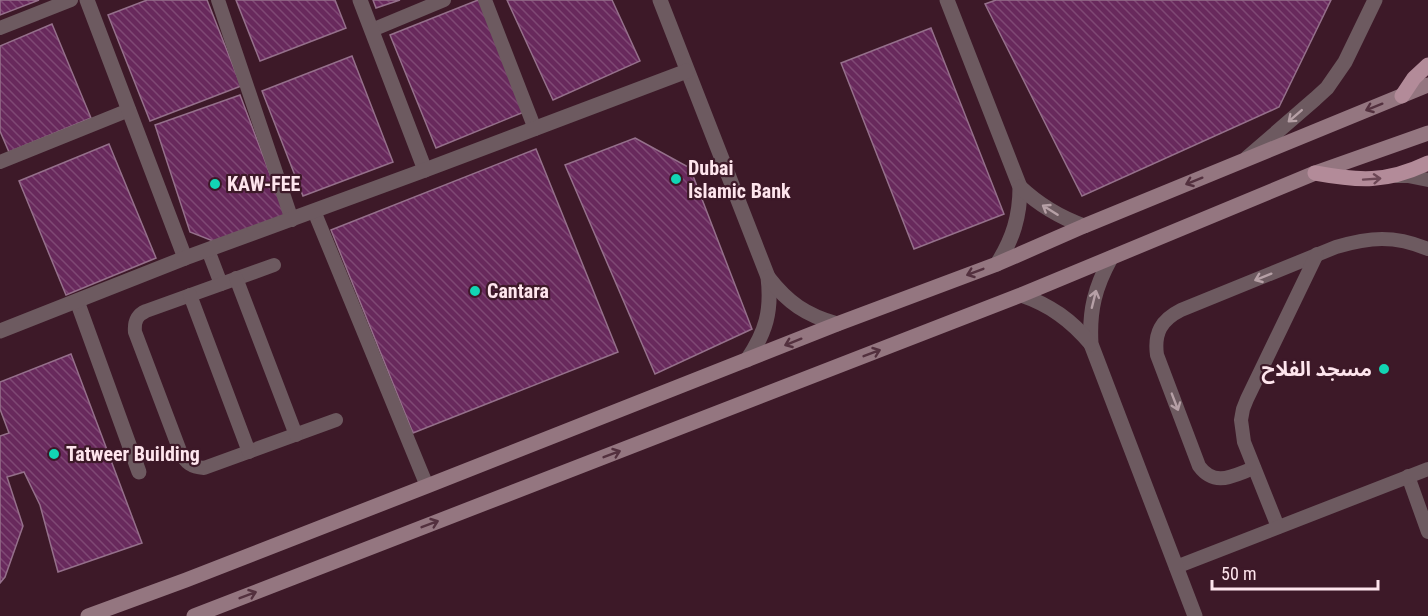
<svg xmlns="http://www.w3.org/2000/svg" width="1428" height="616" font-family="'Roboto Condensed','Noto Sans Arabic',sans-serif">
<style>
.building{fill:url(#building-back-hatch);stroke:#95708b;stroke-width:1.5}
.lines{fill:none;stroke-linecap:round;stroke-linejoin:round}
.lane{stroke:#6d5a60;stroke-width:14}
.street{stroke:#6d5a60;stroke-width:15}
.secondary{stroke:#947680;stroke-width:15}
.primary{stroke:#b38b99;stroke-width:15}
.oneway{stroke:#53303e}
.oneway2{stroke:#b6a0a6}
.oneway3{stroke:#6c4755}
.poi-dot{fill:#12d5b4;stroke:#3d1928;stroke-width:2}
.labels{text-anchor:middle;stroke-width:4.5;stroke-linejoin:round;paint-order:stroke}
.poi-label{font-size:20px;font-weight:bold;fill:#fee5ed;stroke:#3d1928;text-anchor:start}
</style>
<defs>
<pattern id="building-back-hatch" width="6" height="6" patternUnits="userSpaceOnUse" patternTransform="scale(1.5)"><rect width="6" height="6" fill="#68295c"/><path d="M-1 5l2 2M0 0l6 6M5-1l2 2" fill="none" stroke="#7f4874"/></pattern>
</defs>
<rect width="100%" height="100%" fill="#3d1928"/>
<g class="building">
<path d="M0,0H39L0,15Z"/>
<path d="M147,0H207L241,86L150,121L108,15Z"/>
<path d="M236,0H335L346,28L260,61Z"/>
<path d="M373,0H400L376,8Z"/>
<path d="M478,0H481L524,112L436,148L390,35Z"/>
<path d="M507,0H612L640,61L553,100Z"/>
<path d="M996,0H1331L1279,107L1082,196L985,4Z"/>
<path d="M52,24L91,118L9,152L0,131V46Z"/>
<path d="M931,28L1004,214L914,249L841,63Z"/>
<path d="M352,56L393,162L303,196L262,91Z"/>
<path d="M240,95L286,216L213,241L190,232L155,125Z"/>
<path d="M635,138L690,168L752,329L655,374L565,165Z"/>
<path d="M109,144L156,258L66,295L19,181Z"/>
<path d="M536,149L618,352L413,433L331,230Z"/>
<path d="M71,354L142,543L58,572L40,505L24,472L7,477L23,526L5,577L0,583V436L9,433L0,409V382Z"/>
</g>
<g class="lines">
<g class="lane">
<path d="M218,0L292,220"/>
<path d="M485,0L535,129"/>
<path d="M0,28L71,0"/>
<path d="M372,30L444,0"/>
<path d="M0,162L129,110"/>
<path d="M1397,176H1408L1428,180"/>
<path d="M314,211L427,486"/>
<path d="M208,250L221,284"/>
<path d="M274,265L146,311C137,315 134,321 135,332L180,451C185,463 192,467 204,468L336,420"/>
<path d="M236,278L296,435"/>
<path d="M190,295L249,452"/>
<path d="M1254,468C1234,475 1215,488 1199,466L1157,355C1154,333 1161,320 1181,310L1336,247C1370,237 1394,235 1428,249"/>
<path d="M1408,476L1428,532"/>
<path d="M1278,527L1244,442L1241,420L1243,409L1247,399L1317,254"/>
<path d="M1176,567L1428,469"/>
</g>
<g class="street">
<path d="M87,0L185,258"/>
<path d="M360,0L425,170"/>
<path d="M660,0L768,277C772,311 766,332 747,360"/>
<path d="M947,0L1020,187C1020,216 1013,239 997,264"/>
<path d="M1247,158L1315,99L1327,88L1345,62L1375,0"/>
<path d="M1020,187C1039,205 1059,217 1084,226"/>
<path d="M1111,258C1095,287 1089,310 1091,344L1195,616"/>
<path d="M768,277C788,303 806,315 837,324"/>
<path d="M1021,295C1050,305 1071,320 1091,344"/>
<path d="M77,301L139,472"/>
<path d="M0,331L185,258L425,170L687,71"/>
</g>
<g class="secondary">
<path d="M88,616L186,580L427,486L837,324L997,264L1084,226L1428,85"/>
<path d="M194,616L1021,295L1315,173L1428,133"/>
</g>
<g class="primary">
<path d="M1402,96L1414,78L1428,65"/>
<path d="M1315,173C1359,181 1386,183 1428,163"/>
</g>
</g>
<defs><path id="oneway-shaft" d="M-6 0H5M1.5-3L5.5 0L1.5 3" fill="none" stroke-width="1.6" stroke-linecap="round" stroke-linejoin="round" transform="scale(1.5)"/></defs>
<g class="oneway">
<use href="#oneway-shaft" transform="translate(1374 107) rotate(158)"/>
<use href="#oneway-shaft" transform="translate(1194 181) rotate(158)"/>
<use href="#oneway-shaft" transform="translate(975 272) rotate(159)"/>
<use href="#oneway-shaft" transform="translate(793 342) rotate(158)"/>
<use href="#oneway-shaft" transform="translate(872 353) rotate(-21)"/>
<use href="#oneway-shaft" transform="translate(612 454) rotate(-21)"/>
<use href="#oneway-shaft" transform="translate(430 524) rotate(-21)"/>
<use href="#oneway-shaft" transform="translate(248 595) rotate(-21)"/>
</g>
<g class="oneway2">
<use href="#oneway-shaft" transform="translate(1295 116) rotate(139)"/>
<use href="#oneway-shaft" transform="translate(1050 210) rotate(-148)"/>
<use href="#oneway-shaft" transform="translate(1263 277) rotate(158)"/>
<use href="#oneway-shaft" transform="translate(1094 299) rotate(-76)"/>
<use href="#oneway-shaft" transform="translate(1175 402) rotate(69)"/>
</g>
<use class="oneway3" href="#oneway-shaft" transform="translate(1372 179) rotate(-4)"/>
<g class="poi-dot">
<circle cx="676" cy="179" r="6"/>
<circle cx="215" cy="184" r="6"/>
<circle cx="475" cy="291" r="6"/>
<circle cx="1384" cy="369" r="6"/>
<circle cx="54" cy="454" r="6"/>
</g>
<g class="labels">
<g class="poi-label">
<text x="688" y="175">Dubai<tspan x="688" dy="23">Islamic Bank</tspan></text>
<text x="227" y="191">KAW-FEE</text>
<text x="487" y="298">Cantara</text>
<text x="1372" y="376" text-anchor="end">مسجد الفلاح</text>
<text x="66" y="461">Tatweer Building</text>
</g>
</g>
<path d="M1212 580v9h166v-9" fill="none" stroke="#fee5ed" stroke-width="3"/>
<text x="1221" y="580" font-size="18" fill="#fee5ed" stroke="#3d1928" stroke-width="4.5" paint-order="stroke">50 m</text>
</svg>
